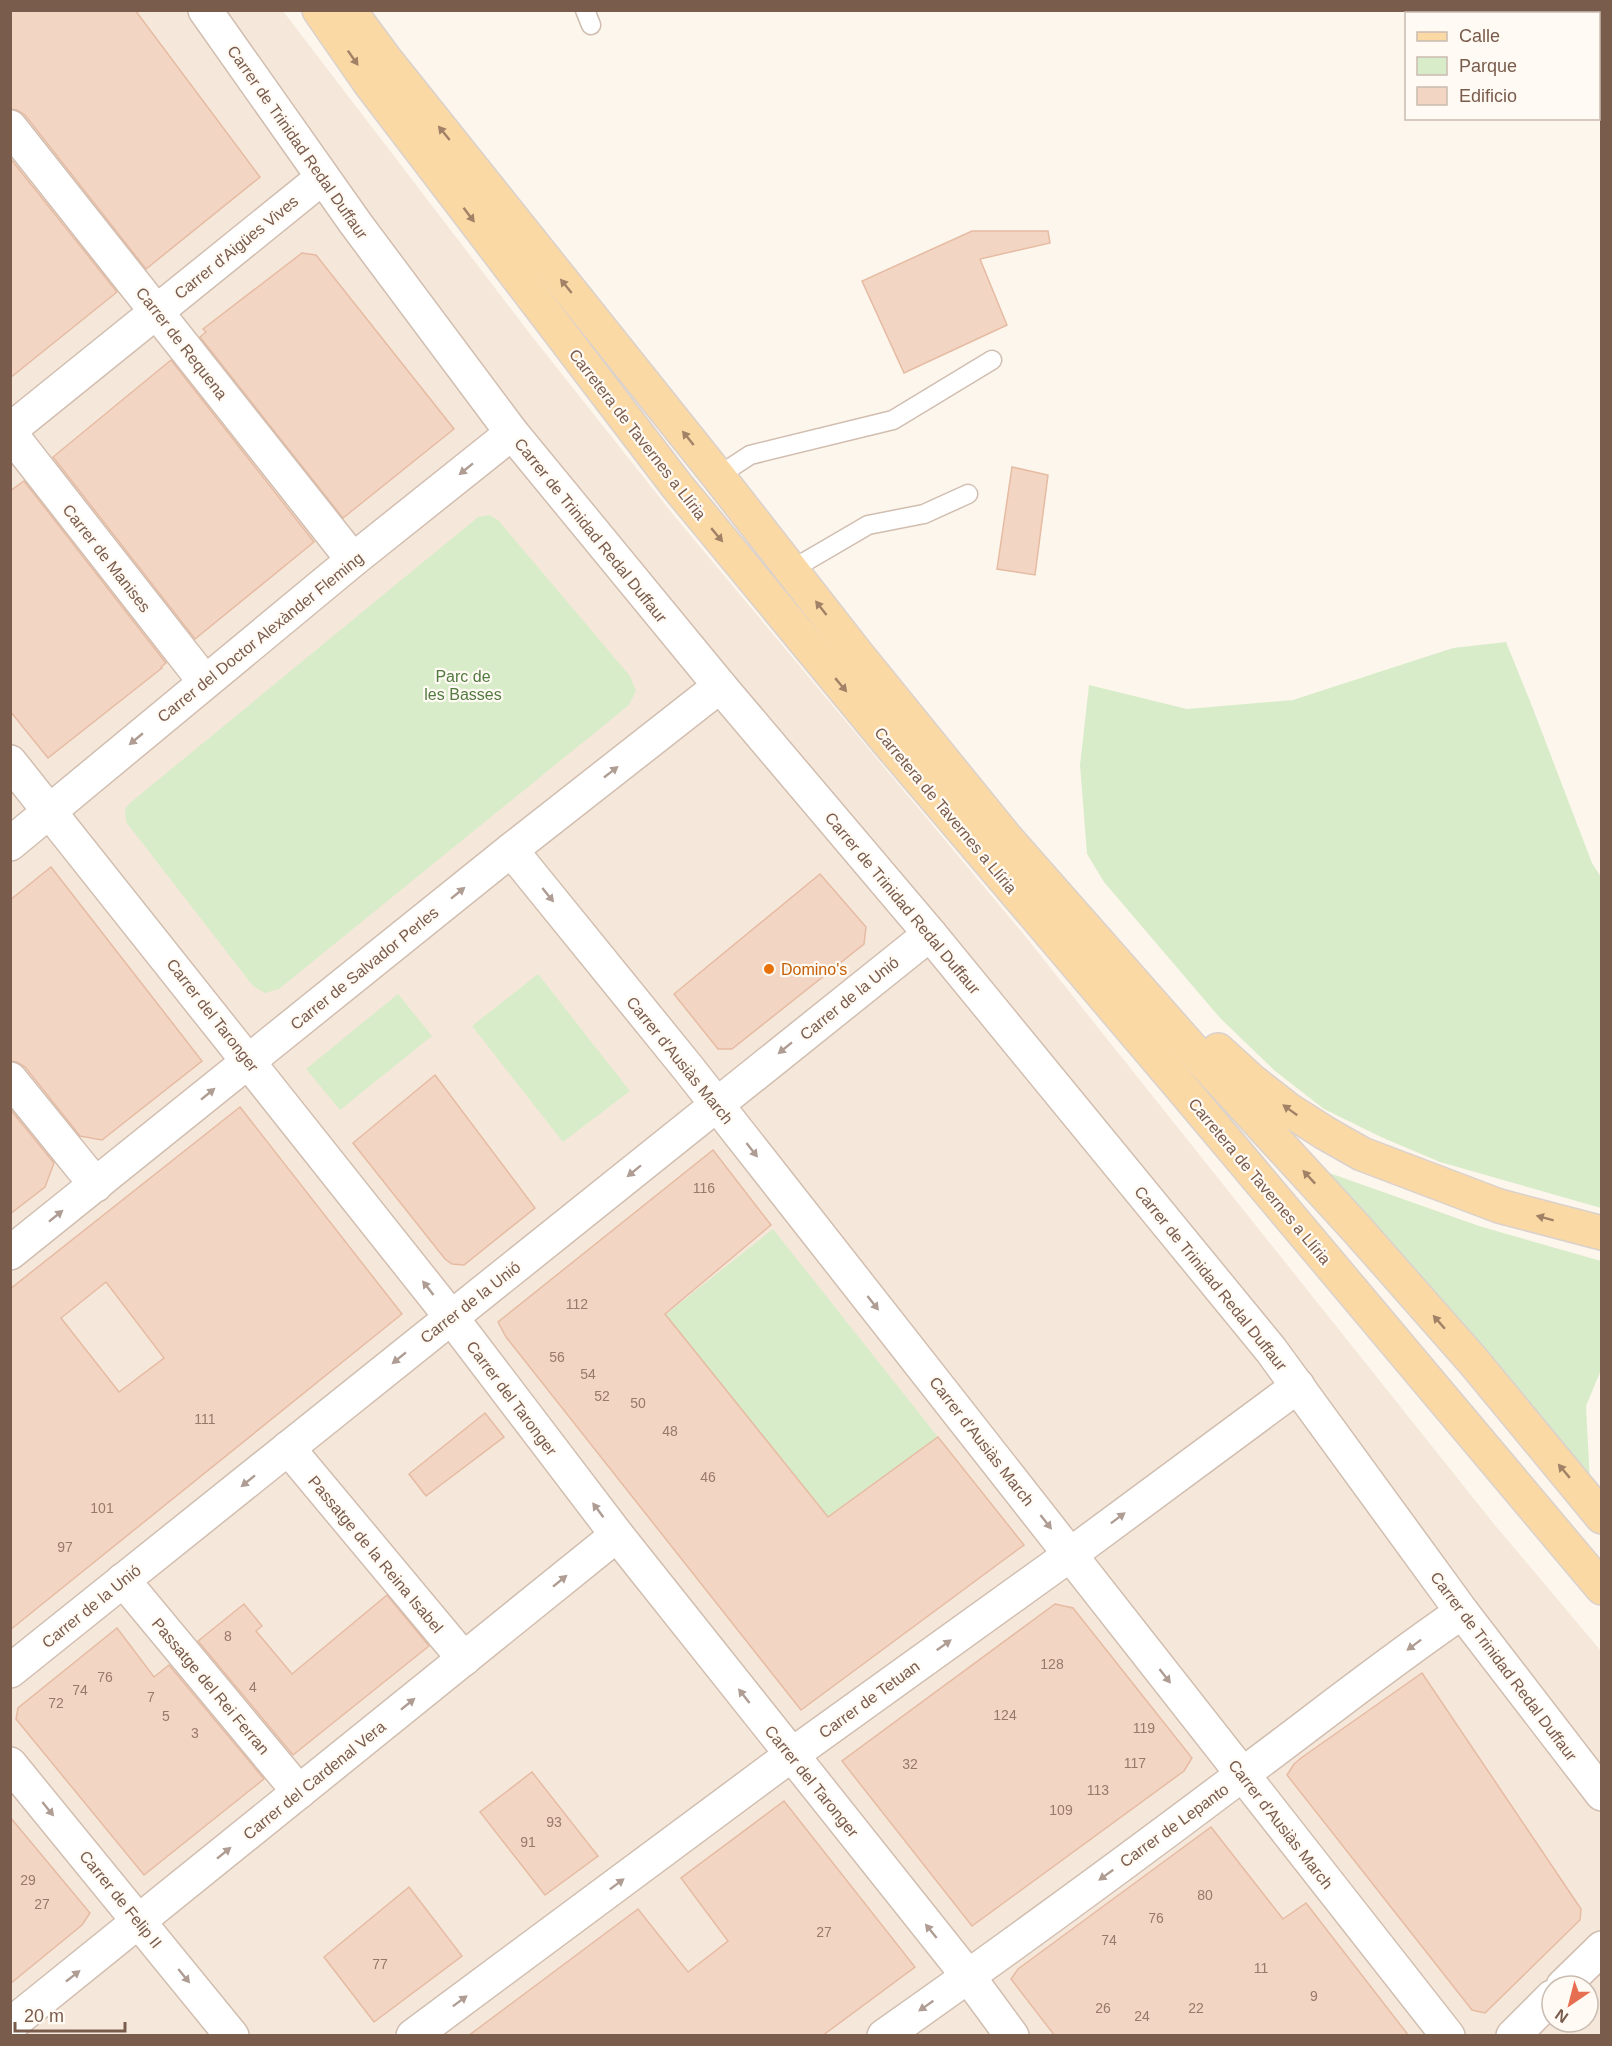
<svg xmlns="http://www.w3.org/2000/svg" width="1612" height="2046" font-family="Arial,sans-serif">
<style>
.residential{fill:#f5e8da;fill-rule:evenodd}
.green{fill:#d8ecc9}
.building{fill:#f3d5c3;stroke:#e6bba3;stroke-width:1.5;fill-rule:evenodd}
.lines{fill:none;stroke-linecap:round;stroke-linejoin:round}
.lane-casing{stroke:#d1beb0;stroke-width:21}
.street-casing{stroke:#d1beb0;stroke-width:36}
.primary-casing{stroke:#dad1cd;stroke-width:36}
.lane{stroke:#fff;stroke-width:18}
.street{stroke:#fff;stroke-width:33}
.primary{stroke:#fbd9a5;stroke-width:33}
.oneway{fill:#a18267}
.oneway2{fill:#af9d94}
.food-dot{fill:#e8710a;stroke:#fffaf3;stroke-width:2}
.labels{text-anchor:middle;stroke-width:4.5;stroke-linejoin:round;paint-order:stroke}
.number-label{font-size:14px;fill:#987a6a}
.street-label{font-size:16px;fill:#7a5c4d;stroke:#fffaf3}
.park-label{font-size:16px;fill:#537a41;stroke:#fffaf3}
.food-label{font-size:16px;fill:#c56008;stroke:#fffaf3;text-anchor:start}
</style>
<rect width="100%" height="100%" fill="#fdf6ec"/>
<path class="residential" d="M11,11H283L534,339L676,518L1021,931L1494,1524L1601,1651V2035L11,2036ZM1552,1986H1588V2022H1552Z"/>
<g class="green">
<path d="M489,515L498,520L630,676L636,691L629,705L279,989L265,993L253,986L126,822L125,809L130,803L478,517Z"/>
<path d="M1506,642L1530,701L1592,863L1601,877V1208L1440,1162L1381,1137L1324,1109L1275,1071L1220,1018L1104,882L1087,854L1080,765L1089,685L1187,709L1293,700L1453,648Z"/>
<path d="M538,974L630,1091L563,1142L472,1026Z"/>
<path d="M398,994L432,1036L340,1110L306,1069Z"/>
<path d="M1318,1169L1479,1226L1601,1261V1370L1586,1406L1590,1482Z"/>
<path d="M773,1229L938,1437L828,1517L665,1315Z"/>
</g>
<g class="building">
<path d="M10,10H135L260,177L146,269L25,115L17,110L10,109Z"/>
<path d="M10,158L117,292L10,378Z"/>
<path d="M972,231H1048L1050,243L980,259L1007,325L904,373L862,281Z"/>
<path d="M302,253L316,255L454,429L343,518L200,337L206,332L203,329Z"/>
<path d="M171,360L314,542L195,639L53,457Z"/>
<path d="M1012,467L1048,475L1035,575L997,569Z"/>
<path d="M24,481L166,663L161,667L162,668L48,758L10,711V491Z"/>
<path d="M51,867L202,1061L102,1140L80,1136L25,1067L17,1062L10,1061V900Z"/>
<path d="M820,874L866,927L864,944L732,1049H718L674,994Z"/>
<path d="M435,1075L535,1208L464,1265L452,1264L445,1259L353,1143Z"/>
<path d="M240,1107L402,1314L10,1630V1289ZM106,1282L164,1358L119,1392L61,1318Z"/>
<path d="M10,1109L54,1163L45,1187L10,1214Z"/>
<path d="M713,1150L771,1225L665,1314L828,1517L938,1437L1024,1545L801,1710L506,1337L498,1322Z"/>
<path d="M485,1413L504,1437L426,1496L409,1474Z"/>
<path d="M387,1595L429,1646L293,1755L198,1641L244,1604L262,1626L256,1631L292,1674Z"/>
<path d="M1055,1604L1073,1608L1192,1758L1184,1771L972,1926L842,1761Z"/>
<path d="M117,1628L154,1677L169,1665L264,1779L144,1875L16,1719L18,1708Z"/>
<path d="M1422,1673L1581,1909L1580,1920L1485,2013L1472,2010L1287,1775L1294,1764L1301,1758Z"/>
<path d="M532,1772L598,1856L545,1895L480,1812Z"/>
<path d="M784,1801L915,1967L822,2036H468L638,1909L688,1972L728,1941L681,1878Z"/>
<path d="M10,1817L90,1913L82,1925L10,1984Z"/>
<path d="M1211,1827L1283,1919L1306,1903L1409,2036H1055L1011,1979L1018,1969Z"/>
<path d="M409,1887L462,1956L374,2022L324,1957Z"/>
</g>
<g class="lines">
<defs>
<g id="lane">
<path d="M585,10L591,25"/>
<path d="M718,476L750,455L893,420L992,360"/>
<path d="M791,570L868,525L924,514L968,494"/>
</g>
<g id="street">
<path d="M205,10L356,224L512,433L720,686L930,934L1271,1350L1462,1612L1602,1794"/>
<path d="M10,127L353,560"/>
<path d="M10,430L322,178"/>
<path d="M10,433L205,682"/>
<path d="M10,762L451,1317L617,1535L968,1976L1012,2036"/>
<path d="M10,844L353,560L512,433"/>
<path d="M511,850L688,1068L1448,2036"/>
<path d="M10,1079L96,1185"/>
<path d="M10,1253L511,850L720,686"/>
<path d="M288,1448L464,1659"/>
<path d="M123,1580L299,1792"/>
<path d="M10,1671L930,934"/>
<path d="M10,1764L232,2036"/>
<path d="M1563,1986L1602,1948"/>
<path d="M10,2025L617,1535"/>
<path d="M413,2036L775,1767L1071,1554L1298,1386"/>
<path d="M884,2036C1005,1951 1125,1863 1243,1774C1316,1720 1387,1663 1462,1612"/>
<path d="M1513,2036L1552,1997"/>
</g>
<g id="primary">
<path d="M319,10L369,82L677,486L888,742L1181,1087L1602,1588"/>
<path d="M349,10L386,60L718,476L857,654L1007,839L1200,1058L1355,1227L1474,1362L1602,1517"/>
<path d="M1218,1050L1252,1081L1289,1110L1325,1133L1362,1154L1499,1206L1602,1233"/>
</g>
</defs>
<use href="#lane" class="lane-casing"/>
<use href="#street" class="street-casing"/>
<use href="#primary" class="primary-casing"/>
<use href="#lane" class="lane"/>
<use href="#street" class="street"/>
<use href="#primary" class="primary"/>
</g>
<defs><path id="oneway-solid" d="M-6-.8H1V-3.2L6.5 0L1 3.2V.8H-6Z" transform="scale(1.5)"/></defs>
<g class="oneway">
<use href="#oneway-solid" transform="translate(353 58) rotate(55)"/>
<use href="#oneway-solid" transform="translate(444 133) rotate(-129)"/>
<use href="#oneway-solid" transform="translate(469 215) rotate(53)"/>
<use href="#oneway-solid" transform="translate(566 286) rotate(-129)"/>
<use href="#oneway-solid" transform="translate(688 438) rotate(-129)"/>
<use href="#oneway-solid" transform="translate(717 535) rotate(50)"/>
<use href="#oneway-solid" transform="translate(821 608) rotate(-128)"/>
<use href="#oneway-solid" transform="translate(841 685) rotate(50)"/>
<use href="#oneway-solid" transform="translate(1290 1110) rotate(-144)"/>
<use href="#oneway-solid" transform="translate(1309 1177) rotate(-133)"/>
<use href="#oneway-solid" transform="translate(1545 1218) rotate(-165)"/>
<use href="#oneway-solid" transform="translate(1439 1322) rotate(-131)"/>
<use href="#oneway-solid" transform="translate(1564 1471) rotate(-130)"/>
</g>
<g class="oneway2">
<use href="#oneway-solid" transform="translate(466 469) rotate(141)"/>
<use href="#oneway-solid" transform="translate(136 739) rotate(140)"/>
<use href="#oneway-solid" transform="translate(611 772) rotate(-38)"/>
<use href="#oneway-solid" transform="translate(458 893) rotate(-39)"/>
<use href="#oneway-solid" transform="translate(548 895) rotate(51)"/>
<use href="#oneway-solid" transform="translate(785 1048) rotate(141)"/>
<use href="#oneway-solid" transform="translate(208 1094) rotate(-39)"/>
<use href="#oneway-solid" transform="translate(752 1150) rotate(52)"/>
<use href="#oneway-solid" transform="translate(634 1171) rotate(141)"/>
<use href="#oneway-solid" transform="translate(56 1216) rotate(-39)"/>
<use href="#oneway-solid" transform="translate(428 1288) rotate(-128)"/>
<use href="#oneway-solid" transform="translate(873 1303) rotate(52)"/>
<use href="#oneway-solid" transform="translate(399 1358) rotate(141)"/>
<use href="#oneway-solid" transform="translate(248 1481) rotate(141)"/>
<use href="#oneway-solid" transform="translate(598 1510) rotate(-127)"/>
<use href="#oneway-solid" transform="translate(1118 1518) rotate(-37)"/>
<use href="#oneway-solid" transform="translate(1046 1522) rotate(52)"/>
<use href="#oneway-solid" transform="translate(560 1581) rotate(-39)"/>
<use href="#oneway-solid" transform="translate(944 1645) rotate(-36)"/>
<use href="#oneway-solid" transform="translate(1414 1645) rotate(143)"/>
<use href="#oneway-solid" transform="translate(1165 1676) rotate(52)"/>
<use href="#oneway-solid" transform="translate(744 1696) rotate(-128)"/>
<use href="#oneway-solid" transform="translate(408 1704) rotate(-39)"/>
<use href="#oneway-solid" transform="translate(48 1809) rotate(51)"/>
<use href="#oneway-solid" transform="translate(224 1853) rotate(-39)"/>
<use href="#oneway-solid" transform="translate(1106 1875) rotate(144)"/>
<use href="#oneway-solid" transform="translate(617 1884) rotate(-37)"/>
<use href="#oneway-solid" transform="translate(931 1931) rotate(-129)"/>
<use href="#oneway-solid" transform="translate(73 1976) rotate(-38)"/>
<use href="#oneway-solid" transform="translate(184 1976) rotate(51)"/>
<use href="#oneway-solid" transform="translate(460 2001) rotate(-37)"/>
<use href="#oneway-solid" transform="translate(926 2006) rotate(145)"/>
</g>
<circle class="food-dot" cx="769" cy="969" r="6"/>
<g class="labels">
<g class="number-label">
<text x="704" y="1193">116</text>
<text x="577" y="1309">112</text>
<text x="557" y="1362">56</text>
<text x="588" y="1379">54</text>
<text x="602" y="1401">52</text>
<text x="638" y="1408">50</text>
<text x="205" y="1424">111</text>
<text x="670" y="1436">48</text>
<text x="708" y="1482">46</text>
<text x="102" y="1513">101</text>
<text x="65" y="1552">97</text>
<text x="228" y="1641">8</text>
<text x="1052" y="1669">128</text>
<text x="105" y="1682">76</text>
<text x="253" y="1692">4</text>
<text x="80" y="1695">74</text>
<text x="151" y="1702">7</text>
<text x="56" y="1708">72</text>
<text x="1005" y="1720">124</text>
<text x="166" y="1721">5</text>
<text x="1144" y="1733">119</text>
<text x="195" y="1738">3</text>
<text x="1135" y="1768">117</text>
<text x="910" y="1769">32</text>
<text x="1098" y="1795">113</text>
<text x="1061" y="1815">109</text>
<text x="554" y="1827">93</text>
<text x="528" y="1847">91</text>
<text x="28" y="1885">29</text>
<text x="1205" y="1900">80</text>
<text x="42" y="1909">27</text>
<text x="1156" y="1923">76</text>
<text x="824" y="1937">27</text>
<text x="1109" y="1945">74</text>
<text x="380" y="1969">77</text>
<text x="1261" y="1973">11</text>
<text x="1314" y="2001">9</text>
<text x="1103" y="2013">26</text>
<text x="1196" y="2013">22</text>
<text x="1142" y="2021">24</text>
</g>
<g class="street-label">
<text transform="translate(298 142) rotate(55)" y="6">Carrer de Trinidad Redal Duffaur</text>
<text transform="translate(236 247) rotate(-39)" y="6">Carrer d'Aigües Vives</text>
<text transform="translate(182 343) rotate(52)" y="6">Carrer de Requena</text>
<text transform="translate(638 434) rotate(52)" y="6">Carretera de Tavernes a Llíria</text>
<text transform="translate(591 530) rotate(51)" y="6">Carrer de Trinidad Redal Duffaur</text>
<text transform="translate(107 558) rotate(52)" y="6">Carrer de Manises</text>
<text transform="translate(260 637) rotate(-39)" y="6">Carrer del Doctor Alexànder Fleming</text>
<text transform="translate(946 810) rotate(50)" y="6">Carretera de Tavernes a Llíria</text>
<text transform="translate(903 903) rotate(50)" y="6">Carrer de Trinidad Redal Duffaur</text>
<text transform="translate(364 968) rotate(-39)" y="6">Carrer de Salvador Perles</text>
<text transform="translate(849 998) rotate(-39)" y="6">Carrer de la Unió</text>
<text transform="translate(213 1015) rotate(52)" y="6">Carrer del Taronger</text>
<text transform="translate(680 1060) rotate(51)" y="6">Carrer d'Ausiàs March</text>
<text transform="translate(1260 1181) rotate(50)" y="6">Carretera de Tavernes a Llíria</text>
<text transform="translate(1211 1278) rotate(51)" y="6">Carrer de Trinidad Redal Duffaur</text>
<text transform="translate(470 1302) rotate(-38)" y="6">Carrer de la Unió</text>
<text transform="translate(512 1398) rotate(53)" y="6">Carrer del Taronger</text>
<text transform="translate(982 1441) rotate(52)" y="6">Carrer d'Ausiàs March</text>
<text transform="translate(376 1554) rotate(50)" y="6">Passatge de la Reina Isabel</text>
<text transform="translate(91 1606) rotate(-39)" y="6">Carrer de la Unió</text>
<text transform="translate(1504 1666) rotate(53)" y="6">Carrer de Trinidad Redal Duffaur</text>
<text transform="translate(211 1686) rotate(50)" y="6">Passatge del Rei Ferran</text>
<text transform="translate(869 1699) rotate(-36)" y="6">Carrer de Tetuan</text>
<text transform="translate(314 1780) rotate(-39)" y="6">Carrer del Cardenal Vera</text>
<text transform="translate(812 1781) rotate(51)" y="6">Carrer del Taronger</text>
<text transform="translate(1281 1824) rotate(52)" y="6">Carrer d'Ausiàs March</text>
<text transform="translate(1174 1825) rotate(-36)" y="6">Carrer de Lepanto</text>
<text transform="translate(121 1899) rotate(51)" y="6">Carrer de Felip II</text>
</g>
<g class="park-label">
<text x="463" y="682">Parc de<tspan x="463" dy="18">les Basses</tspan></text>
</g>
<g class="food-label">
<text x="781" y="975">Domino's</text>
</g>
</g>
<rect width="1612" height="2046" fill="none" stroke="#7a5c4d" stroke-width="24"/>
<rect x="1405" y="12" width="195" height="108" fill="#fffaf3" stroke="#cabbb1" stroke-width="1.5"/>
<rect x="1417" y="32" width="30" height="9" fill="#fbd9a5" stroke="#cabbb1" stroke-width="1.5"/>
<text x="1459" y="42" font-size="18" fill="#7a5c4d">Calle</text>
<rect x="1417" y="57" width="30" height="18" fill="#d8ecc9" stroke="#cabbb1" stroke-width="1.5"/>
<text x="1459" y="72" font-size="18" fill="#7a5c4d">Parque</text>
<rect x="1417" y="87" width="30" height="18" fill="#f3d5c3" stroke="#cabbb1" stroke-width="1.5"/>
<text x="1459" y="102" font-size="18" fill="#7a5c4d">Edificio</text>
<g transform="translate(1570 2004) rotate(215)"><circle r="28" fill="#fffaf3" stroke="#cabbb1" stroke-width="1.5"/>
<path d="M0-4.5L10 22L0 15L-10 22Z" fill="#e76f51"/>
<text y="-9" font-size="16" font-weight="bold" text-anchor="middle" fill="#7a5c4d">N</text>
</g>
<path d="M15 2022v9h110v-9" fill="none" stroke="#7a5c4d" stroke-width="3"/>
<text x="24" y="2022" font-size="18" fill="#7a5c4d" stroke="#fffaf3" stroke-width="4.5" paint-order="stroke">20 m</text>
</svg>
